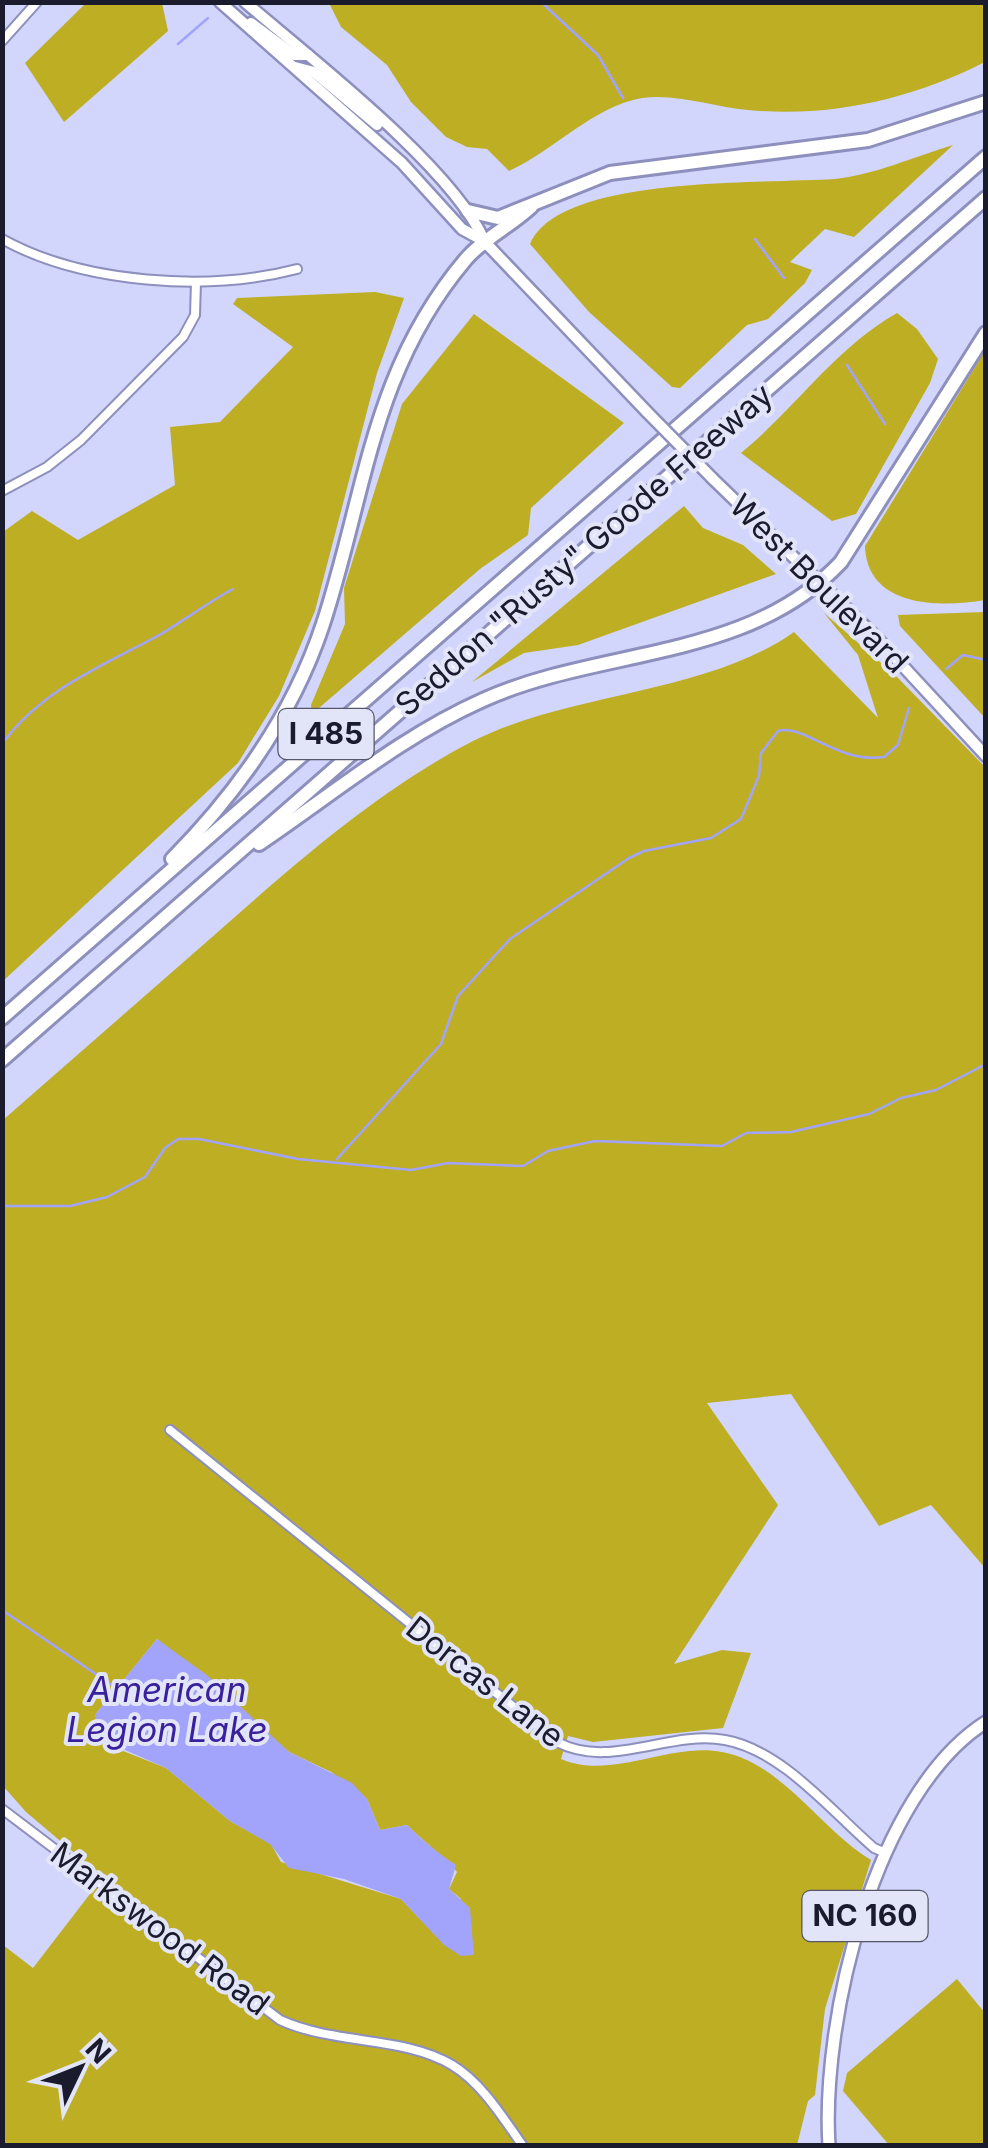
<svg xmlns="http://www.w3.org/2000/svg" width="988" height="2148" font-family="Inter,sans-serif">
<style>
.green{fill:#beae24;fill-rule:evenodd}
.water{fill:#a2a4fb}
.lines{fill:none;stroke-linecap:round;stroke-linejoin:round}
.stream{stroke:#a2a4fb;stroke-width:2.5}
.street-casing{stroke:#8d8fbd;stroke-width:12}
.secondary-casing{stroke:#8d8fbd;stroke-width:15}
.primary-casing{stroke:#8d8fbd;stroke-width:16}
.highway-casing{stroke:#8d8fbd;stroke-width:18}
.street{stroke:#fff;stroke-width:8}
.secondary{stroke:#fff;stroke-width:10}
.primary{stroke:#fff;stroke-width:11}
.highway{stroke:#fff;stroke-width:12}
.secondary-bridge-casing{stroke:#8d8fbd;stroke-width:15;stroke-linecap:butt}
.secondary-bridge{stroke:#fff;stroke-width:10}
.labels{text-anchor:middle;stroke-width:8;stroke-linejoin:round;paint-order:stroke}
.shield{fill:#e2e4f8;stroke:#565769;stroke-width:2.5}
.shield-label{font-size:30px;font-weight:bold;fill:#1a1b2c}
.street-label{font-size:32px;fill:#1a1b2c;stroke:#e2e4f8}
.water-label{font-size:35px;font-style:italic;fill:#39209d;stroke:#e2e4f8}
</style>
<rect width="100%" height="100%" fill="#d2d5fc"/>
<g class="green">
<path d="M86,3H162L168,31L64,122L25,63Z"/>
<path d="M329,3H985V62C912,99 830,118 748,110C714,107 676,93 642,98C592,107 555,150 509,171L487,149L467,147L446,137L411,102L387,65L341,27Z"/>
<path d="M953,145L854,237L825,229L790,262L812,270L805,283L768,319L747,325L680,388L672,387L589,312L530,244C559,174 768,184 835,179C874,175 916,156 953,145Z"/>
<path d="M375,292L404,298L377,373L315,611L279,696L238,763L3,981V532L32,511L78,540L175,485L170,427L220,422L293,347L233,304L237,298Z"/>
<path d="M897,313L917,329L938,359L930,383L856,514L832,521L741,453C796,408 834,349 897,313Z"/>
<path d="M474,314L624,423L531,508L528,535L480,569L312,714L311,705L345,624L344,588L402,404Z"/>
<path d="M985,351V600C938,608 867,607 865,546Z"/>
<path d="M684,506L703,528L743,545L776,574L578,645L524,653L472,682Z"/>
<path d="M985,612H986L985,718L900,626L898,615Z"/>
<path d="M824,613L897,677L985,767V1568L931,1505L879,1526L791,1394L707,1403L778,1505L674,1664L722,1650L751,1653L723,1728L593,1742L568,1736L561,1759C612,1781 669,1742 722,1752C782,1763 821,1830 871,1860L825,2009L815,2095L808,2101L797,2145H3V1945L33,1968L103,1877L26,1812L3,1786V1120C75,1057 147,994 219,931C297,862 380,789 473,741C571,692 707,694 794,632L878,718L858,655ZM157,1639L289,1752L331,1772L367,1799L380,1830L407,1825C425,1843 441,1853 457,1872L449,1889L461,1899L436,1936L401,1899L281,1862L271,1844L230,1821L166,1768L108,1745L95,1715Z"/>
<path d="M957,1979L985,2013V2145H889L843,2091L847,2073Z"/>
</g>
<path class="water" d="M157,1639L208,1676L289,1752L352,1783L367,1799L380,1830L407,1825C422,1840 439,1854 456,1865L449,1889L470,1908L474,1955L461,1956L444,1945L401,1899L344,1879L289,1868L270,1844L230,1821L166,1768L100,1739L95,1715Z"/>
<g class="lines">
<g class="stream">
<path d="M541,2L598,55L623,98"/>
<path d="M178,44L208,18"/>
<path d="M755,239L784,278"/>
<path d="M847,365L885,424"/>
<path d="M946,669L963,655L986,660"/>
<path d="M2,744C41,691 97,668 154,638C181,623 205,604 233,589"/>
<path d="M337,1159L441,1044L458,996L510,939L629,858L644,851L711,838L741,819L759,776L761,753L778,731C803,723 838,764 884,757L898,745L909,708"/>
<path d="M2,1206H70L107,1197L145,1177L165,1148L178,1139H199L298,1159L411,1170L448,1163L523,1166L548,1151L595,1141L722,1146L746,1133L791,1132L869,1114L901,1098L936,1090L986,1064"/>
<path d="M2,1610L116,1688"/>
</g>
<defs>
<g id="street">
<path d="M2,41L37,2"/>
<path d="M2,239C83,284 209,292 297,269"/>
<path d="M2,491L47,467L81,440L183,337L195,315L196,282"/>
<path d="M170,1430L557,1742C610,1770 668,1730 725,1740C782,1750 832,1812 874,1848L886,1853"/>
<path d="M2,1809L280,2020C334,2045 404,2036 452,2065C482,2083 503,2118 523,2146"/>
</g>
<g id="secondary">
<path d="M220,2L402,163L462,229L484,241L647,412"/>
<path d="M245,2C309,57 452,167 484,240"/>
<path d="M251,23L294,55H308"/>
<path d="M295,67L314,72L377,125"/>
<path d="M713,479L877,638L986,756"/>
</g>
<path id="primary" d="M829,2146C821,2021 874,1793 986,1722"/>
<g id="highway">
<path d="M468,211L498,218L610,173L868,140L986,102"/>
<path d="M259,844C333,794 402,736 483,700C600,647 747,662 841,562L986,333"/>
<path d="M172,859C239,791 293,715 323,624C366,493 371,371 466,259C484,238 511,226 531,207"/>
<path d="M2,1018L986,157"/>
<path d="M2,1060L986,198"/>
</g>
</defs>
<use href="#street" class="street-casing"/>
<use href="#secondary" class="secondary-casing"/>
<use href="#primary" class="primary-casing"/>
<use href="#highway" class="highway-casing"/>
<use href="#street" class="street"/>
<use href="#secondary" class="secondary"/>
<use href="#primary" class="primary"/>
<use href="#highway" class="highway"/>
<defs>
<path id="secondary-bridge" d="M647,412L713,479"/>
</defs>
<use href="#secondary-bridge" class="secondary-bridge-casing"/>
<use href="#secondary-bridge" class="secondary-bridge"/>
</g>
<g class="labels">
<g class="shield">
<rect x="278.5" y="709" width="95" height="50" rx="8"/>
<rect x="802.5" y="1891" width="125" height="50" rx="8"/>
</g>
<g class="shield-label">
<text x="326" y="744">I 485</text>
<text x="865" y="1926">NC 160</text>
</g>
<g class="street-label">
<text transform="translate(584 550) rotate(-41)" y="11">Seddon "Rusty" Goode Freeway</text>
<text transform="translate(819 584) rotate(45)" y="11">West Boulevard</text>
<text transform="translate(485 1682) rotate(38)" y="11">Dorcas Lane</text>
<text transform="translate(160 1929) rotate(37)" y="11">Markswood Road</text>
</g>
<g class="water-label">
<text x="167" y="1702">American<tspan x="167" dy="40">Legion Lake</tspan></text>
</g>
</g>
<rect width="988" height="2148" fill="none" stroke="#1a1b2c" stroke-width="10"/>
<g transform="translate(80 2068) rotate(47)" stroke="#e2e4f8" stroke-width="8" paint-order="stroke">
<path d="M0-8L18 38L0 25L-18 38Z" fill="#1a1b2c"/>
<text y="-15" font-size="28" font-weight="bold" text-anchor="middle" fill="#1a1b2c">N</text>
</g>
</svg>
